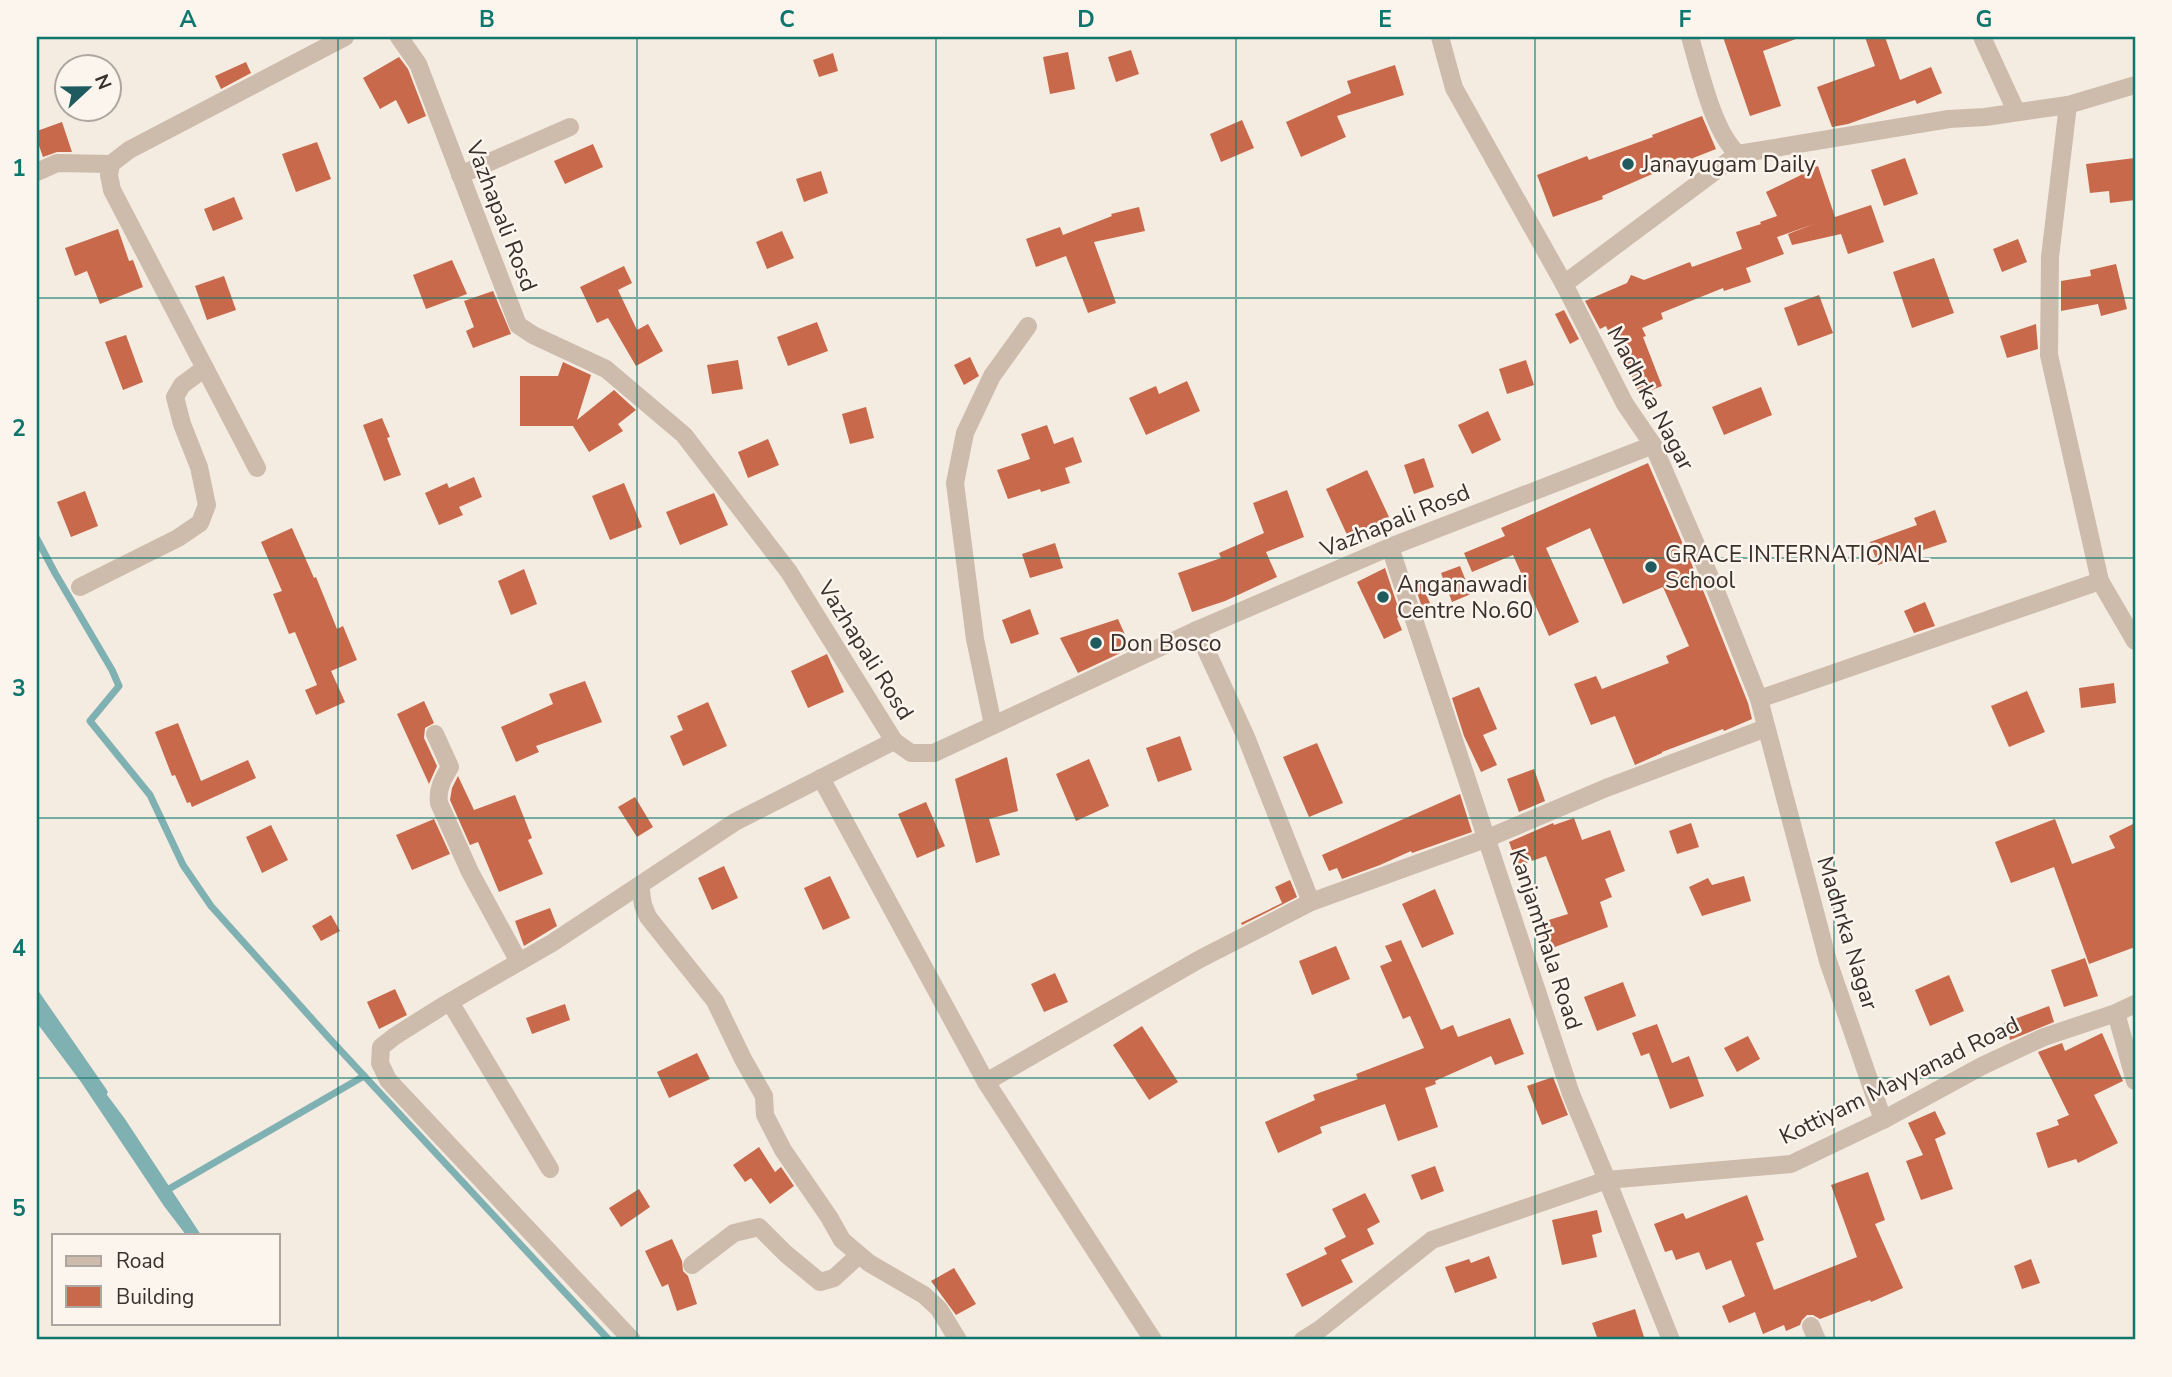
<svg xmlns="http://www.w3.org/2000/svg" width="2172" height="1377" font-family="'Nunito Sans',sans-serif">
<style>
.water{fill:#7fb0b2}
.lines{fill:none;stroke-linecap:round;stroke-linejoin:round}
.stream{stroke:#7fb0b2;stroke-width:7}
.building{fill:#c8694b}
.minor{stroke:#cdbbac;stroke-width:18}
.tertiary{stroke:#cdbbac;stroke-width:18}
.grid{fill:none;stroke:#0f766e;stroke-width:2;stroke-opacity:0.55}
.poi-dot{fill:#1f5a5e;stroke:#fbf5ee;stroke-width:2.5}
.labels{text-anchor:middle;stroke-width:5;stroke-linejoin:round;paint-order:stroke}
.poi-label{font-size:23px;fill:#3b302b;stroke:#fbf5ee;text-anchor:start}
.street-label{font-size:23px;fill:#3b302b;stroke:#fbf5ee}
.neatline{fill:none;stroke:#0f766e;stroke-width:2.5}
.grid-label{font-size:23px;text-anchor:middle;font-weight:bold;fill:#0f766e}
</style>
<rect width="100%" height="100%" fill="#f4ebe1"/>
<path class="water" d="M37,1001L125,1119L201,1235H186L164,1206L81,1082L37,1023Z"/>
<g class="lines">
<g class="stream">
<path d="M37,539L55,573L112,670L119,686L90,721L150,795L183,865L211,906L329,1038L609,1340"/>
<path d="M37,995L104,1092"/>
<path d="M162,1193L364,1076"/>
</g>
</g>
<g class="building">
<path d="M1723,37H1796V39L1763,51L1781,106L1750,116Z"/>
<path d="M1865,37H1885L1900,80L1931,67L1942,93L1917,104L1915,100L1848,124L1832,127L1817,87L1875,66Z"/>
<path d="M1131,50L1139,74L1116,82L1108,57Z"/>
<path d="M1068,52L1075,89L1050,94L1043,57Z"/>
<path d="M833,53L838,71L819,77L813,60Z"/>
<path d="M399,57L408,69L426,116L408,124L396,100L380,109L363,78Z"/>
<path d="M246,62L251,73L221,89L215,76Z"/>
<path d="M1395,65L1404,95L1337,116L1346,137L1301,157L1286,122L1351,93L1347,81Z"/>
<path d="M1702,116L1716,149L1650,175L1602,196L1603,199L1553,217L1537,175L1587,156L1589,160L1653,137L1652,135Z"/>
<path d="M1242,120L1254,148L1221,162L1210,134Z"/>
<path d="M62,122L72,152H57L43,157L37,140V131Z"/>
<path d="M317,142L331,179L296,192L282,154Z"/>
<path d="M593,144L603,167L565,184L554,161Z"/>
<path d="M1905,158L1918,194L1884,206L1871,170Z"/>
<path d="M2135,158V200L2110,203L2109,191L2090,193L2086,164Z"/>
<path d="M1818,166L1835,217L1871,205L1884,242L1848,254L1841,234L1792,245L1788,234L1814,224L1777,237L1784,254L1746,268L1751,282L1724,291L1723,288L1661,313L1663,319L1642,328L1646,336L1643,337L1662,386L1639,395L1616,335L1611,337L1606,326L1600,329L1585,301L1627,283L1631,275L1644,280L1690,262L1692,267L1742,249L1736,232L1761,224L1760,222L1777,216L1766,192L1801,175V172Z"/>
<path d="M821,171L828,193L804,202L796,179Z"/>
<path d="M234,197L243,219L213,231L204,209Z"/>
<path d="M1139,207L1145,231L1094,242L1116,303L1088,313L1066,256L1036,267L1026,239L1060,227L1063,235L1112,216L1111,214Z"/>
<path d="M118,229L129,261L133,260L143,287L100,304L87,271L75,276L65,248Z"/>
<path d="M782,231L794,258L767,269L756,242Z"/>
<path d="M2018,239L2027,262L2002,272L1993,249Z"/>
<path d="M1934,258L1954,313L1912,328L1893,272Z"/>
<path d="M452,260L467,294L426,309L413,275Z"/>
<path d="M2116,264L2127,309L2101,316L2098,304L2061,311V281L2091,276L2090,270Z"/>
<path d="M624,266L632,283L618,290L637,330L648,324L663,351L636,366L608,318L597,323L580,287Z"/>
<path d="M224,276L236,310L207,320L195,286Z"/>
<path d="M493,291L511,334L473,348L466,331L474,327L464,301Z"/>
<path d="M1819,295L1833,333L1798,346L1784,308Z"/>
<path d="M1564,310L1579,339L1570,344L1555,314Z"/>
<path d="M817,322L828,351L788,366L777,337Z"/>
<path d="M2036,324L2038,349L2007,358L2000,336Z"/>
<path d="M126,335L143,382L123,390L105,342Z"/>
<path d="M970,357L979,376L964,385L954,365Z"/>
<path d="M738,360L743,389L712,394L707,365Z"/>
<path d="M1526,360L1534,385L1507,394L1499,369Z"/>
<path d="M563,362L591,375L577,420L614,390L636,410L618,424L623,431L589,452L573,426H520V376H558Z"/>
<path d="M1187,381L1200,411L1146,435L1129,398L1156,386L1159,394Z"/>
<path d="M1761,387L1772,415L1724,435L1712,407Z"/>
<path d="M866,407L874,438L850,444L842,414Z"/>
<path d="M1488,411L1501,440L1472,454L1458,425Z"/>
<path d="M382,418L390,437L387,438L401,475L384,481L363,425Z"/>
<path d="M1047,425L1054,444L1073,437L1082,462L1065,468L1070,483L1041,492L1040,489L1008,499L997,470L1030,459L1021,434Z"/>
<path d="M768,439L779,465L748,478L738,452Z"/>
<path d="M1424,458L1434,487L1414,494L1404,465Z"/>
<path d="M1648,463L1705,595L1748,703L1752,719L1724,731L1723,729L1662,752V753L1635,765L1615,716L1591,725L1574,684L1596,676L1602,689L1669,663L1666,656L1689,646L1663,587L1623,604L1590,528L1546,548L1579,622L1549,636L1513,555L1472,572L1464,553L1505,536L1501,528Z"/>
<path d="M1367,470L1389,517L1348,537L1326,489Z"/>
<path d="M474,477L482,497L459,507L463,515L439,525L425,493L447,483L449,488Z"/>
<path d="M624,483L642,527L610,540L592,496Z"/>
<path d="M1287,490L1304,537L1266,552L1277,577L1225,601L1192,612L1178,573L1221,558L1219,553L1264,533L1253,503Z"/>
<path d="M85,491L98,526L71,537L57,502Z"/>
<path d="M714,493L728,525L680,545L666,512Z"/>
<path d="M1935,510L1947,542L1878,565L1870,542L1917,525L1914,518Z"/>
<path d="M292,528L314,578L316,577L337,629L343,626L357,660L331,671L345,702L316,715L305,690L317,685L295,632L289,634L273,594L282,591L261,542Z"/>
<path d="M1055,543L1063,568L1030,578L1022,554Z"/>
<path d="M1460,566L1471,594L1452,602L1441,573Z"/>
<path d="M1385,568L1401,616L1397,618L1402,630L1384,639L1357,582Z"/>
<path d="M524,569L537,604L511,615L498,581Z"/>
<path d="M1420,581L1430,603L1422,607L1414,584Z"/>
<path d="M1925,602L1935,626L1914,633L1904,611Z"/>
<path d="M1030,609L1039,634L1011,644L1002,620Z"/>
<path d="M1118,619L1131,648L1078,673L1060,638Z"/>
<path d="M827,654L844,692L808,708L791,671Z"/>
<path d="M585,681L602,722L536,746L539,752L516,762L501,727L553,704L549,694Z"/>
<path d="M2114,683L2116,703L2081,708L2079,688Z"/>
<path d="M1479,687L1497,729L1483,735L1497,765L1481,772L1464,736L1452,698Z"/>
<path d="M2027,691L2045,732L2009,747L1991,706Z"/>
<path d="M424,701L434,723L425,728L424,738L437,766L429,784L397,714Z"/>
<path d="M708,702L727,746L683,766L670,736L683,730L677,716Z"/>
<path d="M178,723L201,781L248,760L256,778L192,807L190,802L187,803L175,775L172,776L155,732Z"/>
<path d="M1180,736L1192,770L1158,782L1146,748Z"/>
<path d="M1317,743L1343,803L1309,817L1283,757Z"/>
<path d="M1007,757L1018,811L989,819L1000,855L976,863L955,779Z"/>
<path d="M1089,759L1109,806L1076,821L1056,774Z"/>
<path d="M1534,769L1545,801L1519,812L1507,779Z"/>
<path d="M458,776L474,810L515,795L532,838L528,840L543,874L499,892L478,842L470,845L450,800L452,788Z"/>
<path d="M1460,794L1472,832L1412,853L1411,851L1380,865L1342,879L1337,868L1329,871L1322,855Z"/>
<path d="M635,797L653,827L637,837L618,807Z"/>
<path d="M926,802L945,846L917,858L898,814Z"/>
<path d="M1574,818L1582,840L1610,830L1625,871L1605,879L1612,897L1600,902L1608,927L1547,950L1539,923L1568,914L1546,856L1518,866L1509,842L1553,823L1554,825Z"/>
<path d="M434,819L450,854L412,870L396,835Z"/>
<path d="M2055,819L2072,864L2115,848L2109,836L2135,823V947L2089,964L2054,867L2011,883L1995,842Z"/>
<path d="M1691,823L1699,847L1677,854L1669,831Z"/>
<path d="M271,825L288,860L262,873L246,837Z"/>
<path d="M724,866L738,898L712,910L698,878Z"/>
<path d="M830,876L850,918L823,930L804,888Z"/>
<path d="M1744,876L1751,901L1702,916L1689,887L1708,878L1712,885Z"/>
<path d="M1290,880L1297,897L1242,925L1241,923L1282,903L1275,887Z"/>
<path d="M1435,889L1454,934L1422,948L1402,904Z"/>
<path d="M550,908L557,926L524,946L515,921Z"/>
<path d="M331,915L340,931L321,941L312,926Z"/>
<path d="M1401,940L1441,1030L1453,1025L1458,1037L1510,1018L1524,1054L1495,1065L1491,1056L1435,1081L1436,1084L1425,1088L1438,1127L1398,1141L1385,1104L1320,1127L1322,1133L1278,1153L1265,1122L1315,1100L1313,1095L1358,1079L1356,1074L1424,1048L1410,1016L1403,1019L1380,966L1392,961L1385,946Z"/>
<path d="M1336,946L1350,979L1312,995L1299,961Z"/>
<path d="M2085,958L2098,996L2064,1007L2051,970Z"/>
<path d="M1055,973L1068,1002L1044,1012L1031,984Z"/>
<path d="M1949,975L1964,1011L1930,1026L1915,990Z"/>
<path d="M1623,982L1636,1016L1597,1031L1584,997Z"/>
<path d="M395,989L407,1015L379,1029L367,1002Z"/>
<path d="M565,1004L570,1020L532,1034L526,1018Z"/>
<path d="M2049,1006L2054,1022L2010,1040L2004,1023Z"/>
<path d="M1657,1024L1672,1063L1689,1056L1704,1096L1670,1109L1649,1053L1641,1056L1632,1033Z"/>
<path d="M1142,1026L1178,1082L1149,1100L1113,1045Z"/>
<path d="M2102,1033L2123,1081L2094,1095L2118,1143L2078,1163L2076,1159L2048,1168L2036,1133L2059,1125L2057,1120L2069,1115L2038,1052L2062,1043L2065,1051Z"/>
<path d="M1748,1036L1760,1059L1737,1072L1724,1048Z"/>
<path d="M697,1053L710,1079L669,1098L657,1072Z"/>
<path d="M1553,1077L1568,1115L1542,1125L1527,1086Z"/>
<path d="M1935,1111L1946,1134L1935,1139L1953,1189L1921,1200L1906,1161L1923,1155L1908,1123Z"/>
<path d="M759,1147L775,1172L781,1167L794,1186L770,1204L751,1178L745,1182L733,1165Z"/>
<path d="M1435,1166L1444,1191L1421,1200L1411,1175Z"/>
<path d="M1868,1172L1885,1220L1875,1224L1903,1288L1871,1302L1870,1300L1820,1319L1813,1315H1807L1802,1320L1800,1325L1786,1331L1784,1325L1763,1334L1755,1312L1729,1323L1722,1306L1745,1296L1731,1260L1706,1270L1699,1252L1676,1260L1672,1250L1665,1252L1654,1224L1683,1213L1686,1219L1747,1195L1764,1240L1756,1243L1774,1290L1857,1257L1831,1185Z"/>
<path d="M639,1189L650,1207L621,1227L609,1208Z"/>
<path d="M1365,1193L1380,1222L1367,1229L1374,1244L1341,1260L1353,1282L1302,1307L1286,1274L1327,1254L1324,1248L1346,1237L1332,1209Z"/>
<path d="M1597,1210L1602,1232L1592,1235L1597,1257L1562,1265L1552,1220Z"/>
<path d="M672,1239L682,1261L683,1271L688,1276L697,1304L677,1311L668,1284L662,1287L645,1251Z"/>
<path d="M1489,1256L1497,1278L1455,1293L1445,1267L1469,1259L1471,1263Z"/>
<path d="M2031,1259L2040,1283L2022,1289L2014,1266Z"/>
<path d="M954,1268L976,1304L956,1315L931,1281Z"/>
<path d="M1635,1309L1645,1340H1598L1592,1323Z"/>
</g>
<g class="lines">
<g class="minor">
<path d="M399,37L418,64L518,325L533,335L606,369L684,435L789,572L894,741L911,753H934L1197,630L1390,547L1653,445"/>
<path d="M1690,37C1700,70 1713,132 1738,154L1949,119L1985,117L2068,105L2135,85"/>
<path d="M1982,37L2016,111"/>
<path d="M2068,105L2050,257L2049,355L2100,581L2135,641"/>
<path d="M37,172L57,163L111,164"/>
<path d="M460,175L570,127"/>
<path d="M1564,284L1738,154"/>
<path d="M257,468L112,190L109,175L111,164L129,150L345,37"/>
<path d="M1390,547L1571,1094L1607,1180L1671,1340"/>
<path d="M80,587L178,538L200,523L207,505L199,467L182,424L175,397L182,385L205,368"/>
<path d="M1197,630L1246,737L1311,902"/>
<path d="M1759,699L2100,581"/>
<path d="M993,725L975,639L955,483L965,433L992,376L1028,326"/>
<path d="M435,734L450,767C443,779 437,789 439,803L470,872L519,962"/>
<path d="M821,778L986,1082L1153,1340"/>
<path d="M640,885L643,905L648,917L715,1001L743,1059L764,1096L765,1115L783,1150L829,1217L842,1240L869,1263L924,1295L939,1309L958,1340"/>
<path d="M450,1002L550,1169"/>
<path d="M2116,1013L2135,1081"/>
<path d="M986,1082L1200,959L1311,902L1488,838L1606,788L1766,728"/>
<path d="M692,1265L734,1233L759,1227L786,1254L820,1282L834,1278L859,1255"/>
<path d="M1811,1326L1817,1340"/>
<path d="M632,1340L388,1080L380,1063L381,1047L395,1036L441,1007L552,943L735,822L894,741"/>
</g>
<g class="tertiary">
<path d="M1440,37L1454,88L1564,284L1625,404L1653,445L1716,591L1759,699L1828,961L1883,1120"/>
<path d="M1303,1340L1319,1330L1432,1240L1607,1180L1791,1164L1883,1120L1982,1066L2044,1037L2116,1013L2135,1004"/>
</g>
</g>
<path class="grid" d="M338,37V1340M637,37V1340M936,37V1340M1236,37V1340M1535,37V1340M1834,37V1340M37,298H2135M37,558H2135M37,818H2135M37,1078H2135"/>
<g class="poi-dot">
<circle cx="1628" cy="164" r="7"/>
<circle cx="1651" cy="567" r="7"/>
<circle cx="1383" cy="597" r="7"/>
<circle cx="1096" cy="643" r="7"/>
</g>
<g class="labels">
<g class="poi-label">
<text x="1642" y="172">Janayugam Daily</text>
<text x="1665" y="562">GRACE INTERNATIONAL<tspan x="1665" dy="26">School</tspan></text>
<text x="1397" y="592">Anganawadi<tspan x="1397" dy="26">Centre No.60</tspan></text>
<text x="1110" y="651">Don Bosco</text>
</g>
<g class="street-label">
<text transform="translate(502 216) rotate(69)" y="8">Vazhapali Rosd</text>
<text transform="translate(1651 398) rotate(62)" y="8">Madhrka Nagar</text>
<text transform="translate(1395 520) rotate(-22)" y="8">Vazhapali Rosd</text>
<text transform="translate(866 650) rotate(58)" y="8">Vazhapali Rosd</text>
<text transform="translate(1848 933) rotate(73)" y="8">Madhrka Nagar</text>
<text transform="translate(1546 939) rotate(72)" y="8">Kanjamthala Road</text>
<text transform="translate(1899 1080) rotate(-26)" y="8">Kottiyam Mayyanad Road</text>
</g>
</g>
<rect width="2172" height="1377" fill="none" stroke="#fbf5ee" stroke-width="77"/>
<rect x="52" y="1234" width="228" height="91" fill="#fbf5ee" stroke="#aea6a0" stroke-width="2"/>
<rect x="66" y="1256" width="35" height="10" fill="#cdbbac" stroke="#aea6a0" stroke-width="2"/>
<text x="116" y="1268" font-size="21" fill="#3b302b">Road</text>
<rect x="66" y="1286" width="35" height="21" fill="#c8694b" stroke="#aea6a0" stroke-width="2"/>
<text x="116" y="1304" font-size="21" fill="#3b302b">Building</text>
<g transform="translate(88 88) rotate(68)"><circle r="33" fill="#fbf5ee" stroke="#aea6a0" stroke-width="2"/>
<path d="M0-5L12 26L0 18L-12 26Z" fill="#1f5a5e"/>
<text y="-10" font-size="19" font-weight="bold" text-anchor="middle" fill="#3b302b">N</text>
</g>
<rect x="38" y="38" width="2096" height="1300" class="neatline"/>
<g class="grid-label">
<text x="188" y="27">A</text>
<text x="487" y="27">B</text>
<text x="787" y="27">C</text>
<text x="1086" y="27">D</text>
<text x="1385" y="27">E</text>
<text x="1685" y="27">F</text>
<text x="1984" y="27">G</text>
<text x="19" y="176">1</text>
<text x="19" y="436">2</text>
<text x="19" y="696">3</text>
<text x="19" y="956">4</text>
<text x="19" y="1216">5</text>
</g>
</svg>
